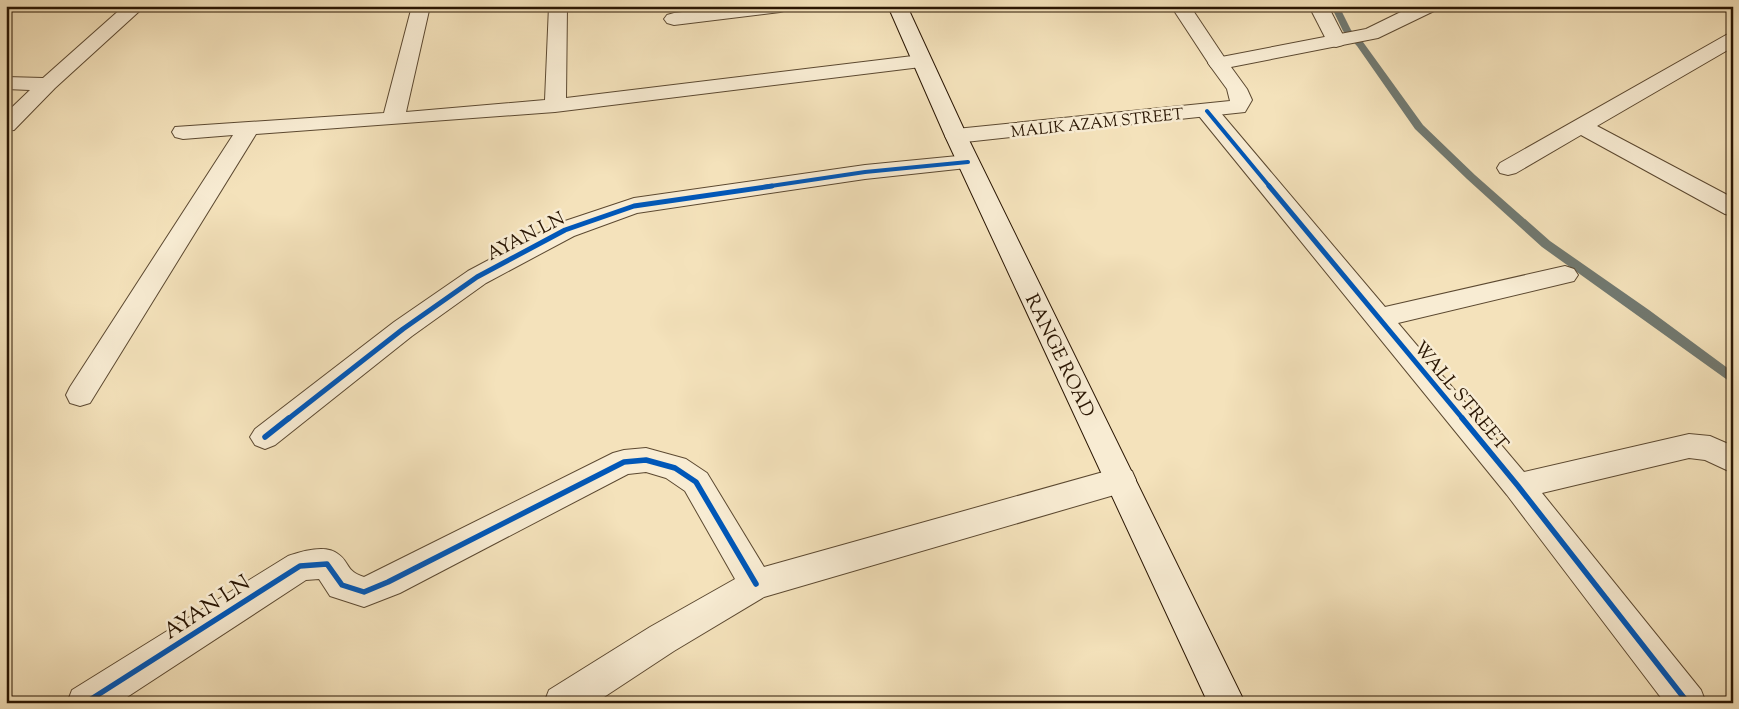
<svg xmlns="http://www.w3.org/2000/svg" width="1739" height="709" font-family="'Sorts Mill Goudy',serif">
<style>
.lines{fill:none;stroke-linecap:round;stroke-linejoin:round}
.stream{fill:#717971;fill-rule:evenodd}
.minor-casing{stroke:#5c4931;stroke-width:2}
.tertiary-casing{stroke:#5c4931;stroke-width:2}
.secondary-casing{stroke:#2a1603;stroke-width:2}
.minor{fill:#f8ecd3;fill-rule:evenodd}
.tertiary{fill:#f8ecd3;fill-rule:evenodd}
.secondary{fill:#f8ecd3;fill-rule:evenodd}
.cycleway-far2-casing{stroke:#f8ecd3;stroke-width:6}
.cycleway-far1-casing{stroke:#f8ecd3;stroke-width:8}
.cycleway-casing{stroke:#f8ecd3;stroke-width:9}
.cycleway-far2{stroke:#0057b8;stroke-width:4}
.cycleway-far1{stroke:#0057b8;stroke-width:5}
.cycleway{stroke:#0057b8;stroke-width:5.5}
.labels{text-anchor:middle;stroke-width:5;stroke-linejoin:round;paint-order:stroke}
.far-street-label{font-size:16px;fill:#2a1603;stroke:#f8ecd3}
.street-label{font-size:19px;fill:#2a1603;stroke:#f8ecd3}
.near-street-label{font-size:22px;fill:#2a1603;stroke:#f8ecd3}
</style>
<rect width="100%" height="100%" fill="#f4e2bb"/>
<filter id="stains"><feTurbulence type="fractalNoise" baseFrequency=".004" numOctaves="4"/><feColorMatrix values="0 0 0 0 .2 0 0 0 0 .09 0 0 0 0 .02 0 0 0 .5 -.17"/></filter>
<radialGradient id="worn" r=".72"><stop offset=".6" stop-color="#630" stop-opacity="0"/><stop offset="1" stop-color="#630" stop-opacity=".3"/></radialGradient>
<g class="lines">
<path class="stream" d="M1331,6H1339L1351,30L1363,42L1423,125L1475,175L1550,241L1649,310L1733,372V384L1542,247L1467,179L1415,129L1357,46L1343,31Z"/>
<defs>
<g id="minor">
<path d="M124,6H145L55,88L14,130L6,131V113L30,90L6,89V77L43,78Z"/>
<path d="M412,6H430L406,112L545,100L549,6H567L566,98L921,55L928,57L931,61L928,65L921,67L555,112L256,134L90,403L80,406L70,403L66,395L70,387L233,135L183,139L175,137L172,132L175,127L384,113Z"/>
<path d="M732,6H789L787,10L780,12L674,25L667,23L664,19L667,15L674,13Z"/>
<path d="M1171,6H1190L1228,63L1225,67L1218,69L1211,67Z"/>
<path d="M1309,6H1328L1346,41L1343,45L1336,47L1329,45Z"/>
<path d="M1733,33V47L1597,126L1733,198V216L1725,214L1581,135L1516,173L1508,175L1500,173L1497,168L1500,163L1726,35Z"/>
<path d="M1207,105L1215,106L1385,307L1565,266L1574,269L1578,275L1574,281L1398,323L1524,472L1689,434L1710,436L1733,446V473L1705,460L1689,458L1542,493L1701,690L1706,703H1665L1507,495L1199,116L1196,111L1199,106Z"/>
<path d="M968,155L976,157L979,162L976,167L865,179L637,213L574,236L486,283L412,336L275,445L265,449L255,445L250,437L255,429L394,322L468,271L556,224L634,198L865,165Z"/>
<path d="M646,448L686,459L707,473L764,567L1121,467L1132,471L1136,480L1132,489L1121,493L764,597L674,651L595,703H544L549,690L650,627L735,579L685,491L666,478L646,472L628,474L400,593L364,607L330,596L319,579L306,580L118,703H67L72,690L288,556C302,551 326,544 338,554C350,562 345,571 364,577L613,453L624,450Z"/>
</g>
<path id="tertiary" d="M1413,6H1438L1436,10L1378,38L1231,67L1247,89L1252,100L1245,112L956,143L948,141L945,136L948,131L956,129L1230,101L1227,89L1208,63L1211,59L1366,29Z"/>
<path id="secondary" d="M888,6H907L967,136L1245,703H1208L945,136Z"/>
</defs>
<use href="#minor" class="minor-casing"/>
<use href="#tertiary" class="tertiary-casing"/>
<use href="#secondary" class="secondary-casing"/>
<use href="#minor" class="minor"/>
<use href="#tertiary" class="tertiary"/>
<use href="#secondary" class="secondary"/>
<defs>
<g id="cycleway-far2">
<path d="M1207,111L1270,187"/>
<path d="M764,187L865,172L968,162"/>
</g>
<g id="cycleway-far1">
<path d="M1269,186L1463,419"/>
<path d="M288,419L403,329L477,277L565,230L634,206L772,186"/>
</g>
<g id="cycleway">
<path d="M1462,418L1518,486L1688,703"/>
<path d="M265,437L289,418"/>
<path d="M85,703L300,566L327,564L342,585L364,592L388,582L624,462L646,460L675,468L696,482L756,584"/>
</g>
</defs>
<use href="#cycleway-far2" class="cycleway-far2-casing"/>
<use href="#cycleway-far1" class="cycleway-far1-casing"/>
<use href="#cycleway" class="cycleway-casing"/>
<use href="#cycleway-far2" class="cycleway-far2"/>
<use href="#cycleway-far1" class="cycleway-far1"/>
<use href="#cycleway" class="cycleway"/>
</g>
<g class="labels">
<g class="far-street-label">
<text transform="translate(1097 122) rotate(-6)" y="6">MALIK AZAM STREET</text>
</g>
<g class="street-label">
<text transform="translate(525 235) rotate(-27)" y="7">AYAN LN</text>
<text transform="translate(1061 355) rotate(64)" y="7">RANGE ROAD</text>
<text transform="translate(1462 395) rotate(50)" y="7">WALL STREET</text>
</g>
<g class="near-street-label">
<text transform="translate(206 606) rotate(-33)" y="8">AYAN LN</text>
</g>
</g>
<rect width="1739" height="709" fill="none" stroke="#f4e2bb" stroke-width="25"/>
<rect x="8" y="8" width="1724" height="694" fill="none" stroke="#2a1603" stroke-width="2.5"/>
<rect x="12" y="12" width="1714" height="684" fill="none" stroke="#2a1603"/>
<rect width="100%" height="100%" filter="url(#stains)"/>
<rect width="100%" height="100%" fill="url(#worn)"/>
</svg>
